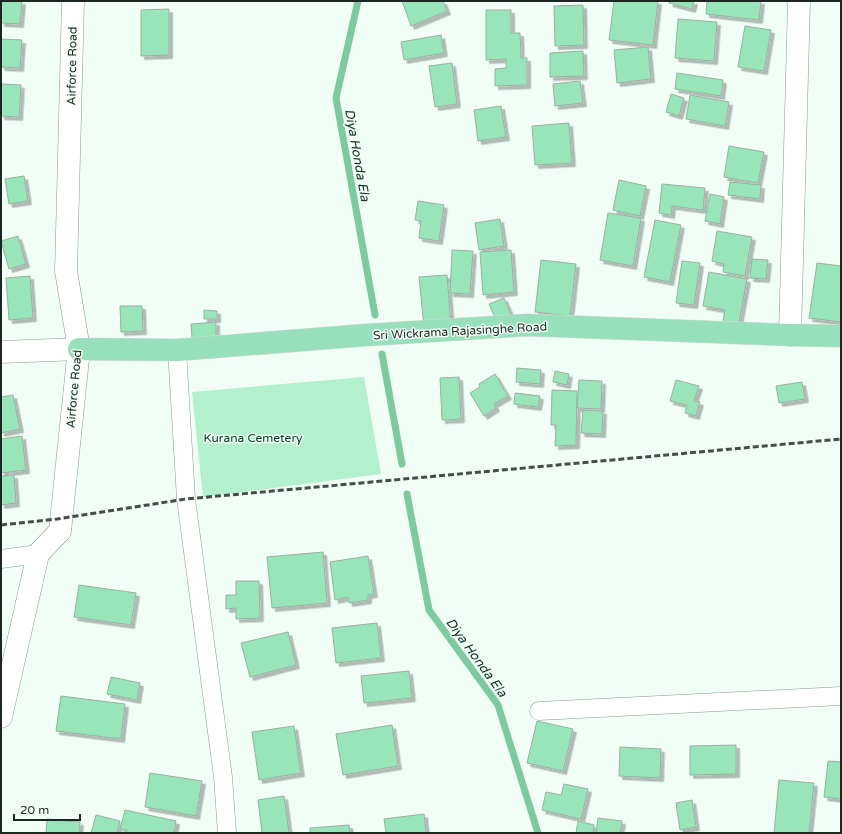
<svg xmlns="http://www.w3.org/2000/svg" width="842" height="834" font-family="'Varela Round',sans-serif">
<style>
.green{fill:#b3f0cc}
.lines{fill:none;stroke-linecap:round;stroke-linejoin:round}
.stream{stroke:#7cca9e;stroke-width:7}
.building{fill:#97e5b8;stroke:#9ab0a2;filter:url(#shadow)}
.street-casing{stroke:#879c8f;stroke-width:19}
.secondary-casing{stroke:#879c8f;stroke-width:23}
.primary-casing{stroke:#dbdcdb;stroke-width:23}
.street{stroke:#fff;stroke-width:18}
.secondary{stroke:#fff;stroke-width:22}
.primary{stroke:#98dfbc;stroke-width:22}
.rail{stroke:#444d47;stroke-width:3;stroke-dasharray:6 3;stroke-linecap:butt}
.labels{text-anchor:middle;stroke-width:3;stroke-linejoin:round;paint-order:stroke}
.street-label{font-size:12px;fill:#1e2621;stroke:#f0fef5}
.park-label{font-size:12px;fill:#004025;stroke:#f0fef5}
.water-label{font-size:13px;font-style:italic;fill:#0f3220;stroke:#f0fef5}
</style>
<defs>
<filter id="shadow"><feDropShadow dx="3.5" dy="3.5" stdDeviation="0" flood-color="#0004"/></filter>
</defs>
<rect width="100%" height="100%" fill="#f0fef5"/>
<path class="green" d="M364,377L381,474L203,497L192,392Z"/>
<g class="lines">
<g class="stream">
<path d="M358,1L336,98L375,315"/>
<path d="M382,354L402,464"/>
<path d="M407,494L429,610L498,705L538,833"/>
</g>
</g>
<g class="building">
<path d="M1,1H22L20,24L1,23Z"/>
<path d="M402,1H443L447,11L411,26Z"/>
<path d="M614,1H658L653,45L609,40Z"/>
<path d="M670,1H694L692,9L669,3Z"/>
<path d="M707,1H761L759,20L706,14Z"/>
<path d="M583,5L584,45L555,46L554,6Z"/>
<path d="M169,9V55L141,56V10Z"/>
<path d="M486,10H511V33H520L521,58H527V85L495,86V69L506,68V59L486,60Z"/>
<path d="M678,19L717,22L714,61L675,58Z"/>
<path d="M745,26L771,30L764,71L738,67Z"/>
<path d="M441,35L444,53L404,60L401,42Z"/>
<path d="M1,39L22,40L20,68L1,67Z"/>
<path d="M648,47L651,79L617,83L614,50Z"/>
<path d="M583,51L584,76L550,77V53Z"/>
<path d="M452,63L457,104L435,107L429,66Z"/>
<path d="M677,73L723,80L721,96L675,89Z"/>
<path d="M580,81L583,103L555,106L553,84Z"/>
<path d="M1,84L21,85L19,117L1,116Z"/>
<path d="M671,94L684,98L679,116L666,112Z"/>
<path d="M690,95L729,102L725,126L686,119Z"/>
<path d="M501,106L506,137L478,141L474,110Z"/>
<path d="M569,123L572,163L535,165L532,126Z"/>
<path d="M729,146L764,152L758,183L724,177Z"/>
<path d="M24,176L28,201L9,204L5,179Z"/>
<path d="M619,180L646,186L640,216L613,210Z"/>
<path d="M730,182L761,185L760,199L728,195Z"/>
<path d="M662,184L705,188L703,210L672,206L671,215L659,213Z"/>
<path d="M710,194L724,197L720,224L705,221Z"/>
<path d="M418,201L444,205L439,241L419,238L421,221L415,220Z"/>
<path d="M608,213L641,218L633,266L600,260Z"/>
<path d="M500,219L504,246L479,250L475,223Z"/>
<path d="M655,220L681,225L670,282L644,277Z"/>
<path d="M717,231L752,237L745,276L723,272L724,264L712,261Z"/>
<path d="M18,236L26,264L9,269L1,241Z"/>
<path d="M452,250L473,251L470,294L450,293Z"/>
<path d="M511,250L514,292L483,295L480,252Z"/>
<path d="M752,259L768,260L766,279L750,278Z"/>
<path d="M541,260L576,264L570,316L535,312Z"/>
<path d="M682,261L700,263L694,305L676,303Z"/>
<path d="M817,263L841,266V322L809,318Z"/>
<path d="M709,272L747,279L738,328L722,325L725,310L703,306Z"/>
<path d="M447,275L451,324L424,327L419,277Z"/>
<path d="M30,276L33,318L9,320L6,278Z"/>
<path d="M504,298L513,319L498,325L489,304Z"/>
<path d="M120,306H142L143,331L121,332Z"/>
<path d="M204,310L217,311V319H204Z"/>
<path d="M216,322V337L192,338L191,324Z"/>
<path d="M517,368L541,370L540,384L516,382Z"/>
<path d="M555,371L569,374L567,385L553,382Z"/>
<path d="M495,374L508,396L494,404L496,408L484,416L470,393L480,387L479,384Z"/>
<path d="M459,377L461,419L442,420L440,378Z"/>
<path d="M579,380L602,381L601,409L577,408Z"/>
<path d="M676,380L699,386L694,401L700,402L696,416L685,413L687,405L670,401Z"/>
<path d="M802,382L805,399L779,403L776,386Z"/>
<path d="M552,390L577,391L576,445L555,446L556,425H551Z"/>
<path d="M515,393L540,396L538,407L514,404Z"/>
<path d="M13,395L20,429L1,433V397Z"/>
<path d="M583,410L603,411L602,434L581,433Z"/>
<path d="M22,436L26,470L1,473V439Z"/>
<path d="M14,475L16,503L1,505V476Z"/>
<path d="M323,552L327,603L272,608L267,557Z"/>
<path d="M368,556L374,594L368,595V600L349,603L348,597L335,600L330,562Z"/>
<path d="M236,581H259L260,618L236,619V608L226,609V595H236Z"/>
<path d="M79,585L136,593L131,625L74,617Z"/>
<path d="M377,623L381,658L336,663L332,628Z"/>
<path d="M288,632L296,665L250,677L241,643Z"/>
<path d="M409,671L412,698L364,703L361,676Z"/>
<path d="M111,677L140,683L137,700L107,694Z"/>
<path d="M61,696L125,704L121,739L56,731Z"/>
<path d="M537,721L573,729L563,771L527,763Z"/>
<path d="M392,725L398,766L343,775L336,734Z"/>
<path d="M294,726L301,773L259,780L252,732Z"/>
<path d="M736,745V774L690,775V746Z"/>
<path d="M620,747L661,749L660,778L619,776Z"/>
<path d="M828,761L841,762V799L824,797Z"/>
<path d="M150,773L202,781L196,816L145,807Z"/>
<path d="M779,780L814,783L809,833H774Z"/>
<path d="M564,784L588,789L581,819L542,810L546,792L561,795Z"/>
<path d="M284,796L289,833H262L258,800Z"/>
<path d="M692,800L696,827L680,830L676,803Z"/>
<path d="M125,810L176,821L174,833H126L127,830L120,829Z"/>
<path d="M424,814L426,833H386L384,819Z"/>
<path d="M96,815L120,821L117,833H91Z"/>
<path d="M598,818L622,821L620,833H596Z"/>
<path d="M47,819L80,822L79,833H46Z"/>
<path d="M578,821L594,825L593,833H576Z"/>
<path d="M349,825L350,833H310V828Z"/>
</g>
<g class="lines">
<defs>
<g id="street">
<path d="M177,350L186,499L223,777L227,833"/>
<path d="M1,559L38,554"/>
<path d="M539,711L841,696"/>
</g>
<g id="secondary">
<path d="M790,335L799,1"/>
<path d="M1,352L79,349"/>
<path d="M1,717L38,554L60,531L79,349L66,271L73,1"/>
</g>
<path id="primary" d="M79,349L177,350L366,335L528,325L790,335L841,336"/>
</defs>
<use href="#street" class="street-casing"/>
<use href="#secondary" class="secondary-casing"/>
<use href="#primary" class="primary-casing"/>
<use href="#street" class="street"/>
<use href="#secondary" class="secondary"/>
<use href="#primary" class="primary"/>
<path class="rail" d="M1,525L57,519L186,499L841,439"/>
</g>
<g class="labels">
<g class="street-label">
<text transform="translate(72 66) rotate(-89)" y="4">Airforce Road</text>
<text transform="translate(460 331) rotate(-3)" y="4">Sri Wickrama Rajasinghe Road</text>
<text transform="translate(74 389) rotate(-85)" y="4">Airforce Road</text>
</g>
<g class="park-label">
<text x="253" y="442">Kurana Cemetery</text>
</g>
<g class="water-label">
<text transform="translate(358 155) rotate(80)" y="5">Diya Honda Ela</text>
<text transform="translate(477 657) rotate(54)" y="5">Diya Honda Ela</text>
</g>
</g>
<rect width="842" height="834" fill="none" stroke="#1e2621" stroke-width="4"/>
<path d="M14 814v6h66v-6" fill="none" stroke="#1e2621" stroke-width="2"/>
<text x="20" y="814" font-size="12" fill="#1e2621" stroke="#f0fef5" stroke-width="3" paint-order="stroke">20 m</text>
</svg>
